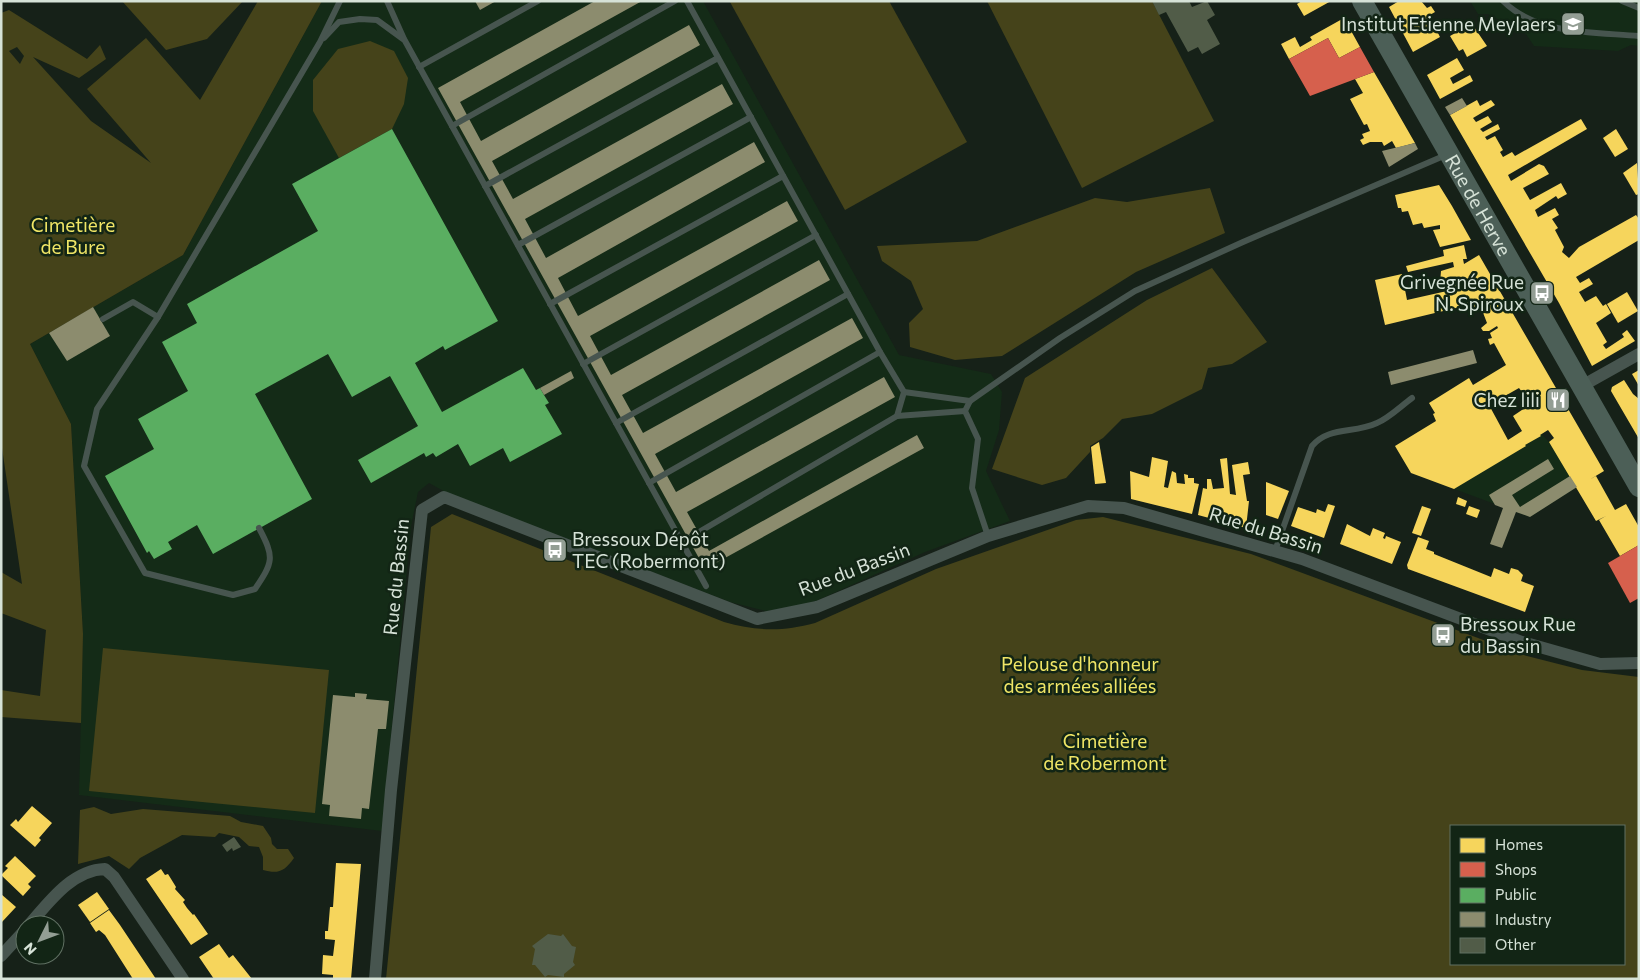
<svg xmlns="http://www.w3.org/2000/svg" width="1640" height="980" font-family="Commissioner,sans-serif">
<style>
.built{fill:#142b17}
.green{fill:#45431a;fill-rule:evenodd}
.homes{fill:#f6d55c;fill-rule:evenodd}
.shops{fill:#d6604d}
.public{fill:#5aae61}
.industry{fill:#8c8c6e}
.building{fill:#515c48}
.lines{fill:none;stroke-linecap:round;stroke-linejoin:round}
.service{stroke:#47554f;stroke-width:6}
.minor{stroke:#47554f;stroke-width:12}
.primary{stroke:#4c5f57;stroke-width:20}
.labels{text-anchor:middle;stroke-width:5;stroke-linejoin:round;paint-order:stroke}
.poi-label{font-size:19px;fill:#d6e2d7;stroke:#122515;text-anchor:end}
.street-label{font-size:19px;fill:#d6e2d7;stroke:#122515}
.park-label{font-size:19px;fill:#f0e666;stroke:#122515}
</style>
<rect width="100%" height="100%" fill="#162118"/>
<g class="built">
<path d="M322,1H703L899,355L991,374L1002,392L999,430L986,471L1010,521L925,552L816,601L783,610L766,611L730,602L449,494L429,483L418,492L411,526L382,831L79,795L83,634L71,424L30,344L183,255Z"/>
<path d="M1470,1H1639V46L1631,45L1618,51L1534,46L1526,34L1488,14H1478Z"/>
<path d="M1534,426L1549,442L1577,487L1530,517L1438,483Z"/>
</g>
<g class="green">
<path d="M122,1H243L207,39L166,50Z"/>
<path d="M258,1H322L183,255L30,344L71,424L83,634L81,723L1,717V690L40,696L46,630L1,613V572L22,584L1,441V13L9,10L87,59L100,45L106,59L79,78L33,57L91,121L151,163L87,89L146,38L200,100ZM17,47L24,56L20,64L9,51Z"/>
<path d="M889,1L967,142L845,210L730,2Z"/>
<path d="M987,1H1152L1214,121L1082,188Z"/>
<path d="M370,41L394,51L408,78L404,104L392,129L339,158L313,111V80L338,49Z"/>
<path d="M1210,188L1225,233L1136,272L1002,356L955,360L910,347L909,323L923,309L911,281L882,261L877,246L977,241L1095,198L1127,202Z"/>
<path d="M1212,268L1267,342L1232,364L1208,368L1202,389L1152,414L1122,419L1103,438L1090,446V452L1066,478L1042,485L992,469L1025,378L1147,300Z"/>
<path d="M452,514L724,622C756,631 782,632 815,623L936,569L1076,520L1103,517L1251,554L1527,656L1582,670L1639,677V979H386L431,527ZM1451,826H1624V964H1451Z"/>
<path d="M103,648L329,670L315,813L89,791Z"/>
<path d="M94,807L111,814L143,809L230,816L241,822L263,826L271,838L272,844L277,849H288L294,858C284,872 278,874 263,870V857L259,847L249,846L239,837L219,833L215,837L182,835L140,858L129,869L109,856L78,864L80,810Z"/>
</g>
<g class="homes">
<path d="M1302,1H1331L1304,16L1297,4Z"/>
<path d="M1399,1H1421L1427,8L1431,6L1435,12L1428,16L1435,29L1438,27L1439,29L1437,31L1440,37L1413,52L1389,7Z"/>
<path d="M1344,18L1360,47L1339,58L1328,38L1289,59L1281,44L1295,37L1300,47L1312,40L1310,37Z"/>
<path d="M1466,27L1468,30L1474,27L1487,46L1467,57L1463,49L1459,51L1450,36Z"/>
<path d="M1457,58L1464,70L1450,78L1453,84L1470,75L1473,81L1440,99L1427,75Z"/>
<path d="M1374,72L1388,96L1415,143L1396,148L1392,141L1384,146L1382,142H1370L1363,145L1360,140L1364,138L1362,134L1370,131L1367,124L1364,125L1350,99L1363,93L1355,79Z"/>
<path d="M1477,100L1480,106L1491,100L1495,105L1473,118L1476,122L1488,116L1492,122L1480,129L1483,132L1498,124L1500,129L1485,137L1487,140L1495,136L1503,150L1500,152L1503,157L1512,152L1515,156L1581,119L1587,129L1508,175L1511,181L1539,164L1544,166L1549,174L1523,188L1530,200L1561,183L1567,194L1558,199L1556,196L1535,210L1538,217L1555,208L1559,215L1552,219L1558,228L1555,230L1564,247L1562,252L1569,258L1579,247L1636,215L1639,219V240L1576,277L1580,283L1589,278L1593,284L1579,292L1585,302L1596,296L1603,306L1606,304L1611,313L1596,323L1607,342L1603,345L1606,349L1624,337L1622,334L1627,330L1635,341L1592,366L1559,303L1450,115Z"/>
<path d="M1616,129L1628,149L1615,157L1603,138Z"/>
<path d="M1637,163L1639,194L1636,195L1623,173Z"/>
<path d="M1439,185L1452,206L1471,240L1440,247L1433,230L1440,229V225L1424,228L1422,223L1413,225L1408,211L1402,212L1401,208H1398L1395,195Z"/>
<path d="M1464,245L1467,259H1463L1464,264L1479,255L1604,471L1589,480L1596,476L1615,510L1626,504L1639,527V545L1620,556L1599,520L1606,516L1596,521L1549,442L1554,438L1548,430L1540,435L1541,436L1525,445L1526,446L1454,489L1411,473L1395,446L1436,421L1433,414L1435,413L1429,403L1469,378L1473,385L1506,365L1494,343L1490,345L1488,339L1492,338L1490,333L1498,328L1497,326L1489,331H1483L1481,328L1487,323L1482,310L1467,312L1464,306L1385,325L1375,280L1402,274L1407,300L1447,291L1445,286L1459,282L1461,287L1463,285L1460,279L1440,283L1441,271L1454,267L1453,262L1408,272L1406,266L1444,256L1443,250ZM1519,388L1531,404L1513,416L1522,431L1508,440L1489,405Z"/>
<path d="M1627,292L1638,311L1618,323L1607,304Z"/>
<path d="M1639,370V386L1632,374Z"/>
<path d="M1624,380L1633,394L1639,399V439L1611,391L1612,387Z"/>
<path d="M1099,442L1106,483L1095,484L1091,447Z"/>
<path d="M1152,457L1168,461L1164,487L1168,488L1172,471L1176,473L1177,483L1185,484L1184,474L1188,475V478H1194V483L1199,484L1192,514L1131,499L1130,471L1149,477Z"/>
<path d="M1227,458L1230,494L1236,495L1232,465L1248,462L1250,474L1243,475L1247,501H1249L1246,528L1198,515L1203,488L1207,489V479H1211L1213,489L1224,488L1220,459Z"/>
<path d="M1266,482L1289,491L1278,519L1266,515Z"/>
<path d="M1458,497L1467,501L1465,507L1456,504Z"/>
<path d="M1328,504L1335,506L1324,538L1291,526L1298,507L1316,513L1317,509L1325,512Z"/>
<path d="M1422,506L1431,509L1421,536L1412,533Z"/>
<path d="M1469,506L1480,510L1477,518L1466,514Z"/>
<path d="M1347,524L1370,536L1373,528L1385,533L1383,538L1385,539L1386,536L1401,542L1392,564L1340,544Z"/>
<path d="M1418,537L1429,541L1426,549L1434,552V554L1491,577L1494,568L1509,574L1511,568L1518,570L1523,575L1521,581L1534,586L1525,612L1408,569L1407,565Z"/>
<path d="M32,806L52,823L39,838L41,840L35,847L10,825L16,819L18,822Z"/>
<path d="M15,856L36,876L28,884L31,887L23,896L1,875L8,868L5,866Z"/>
<path d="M336,863L361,864L351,979H333V975L322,974L323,955L333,956L335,940L325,939V931H328L330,907H333Z"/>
<path d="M161,869L165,875L168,874L176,887L175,889L185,900L183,902L187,908L193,915L194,914L208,934L191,945L146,879Z"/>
<path d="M97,892L109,909L90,922L78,905Z"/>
<path d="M1,894L16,907L1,923Z"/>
<path d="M109,910L120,925L156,979H133L105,935L99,930L96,932L90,923Z"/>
<path d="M219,944L229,958L233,955L252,979H214L199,957Z"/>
</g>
<g class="shops">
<path d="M1328,38L1339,58L1360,47L1374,72L1310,96L1289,59Z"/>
<path d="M1639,545V598L1630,603L1608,563Z"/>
</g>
<path class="public" d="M392,129L498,321L445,350L443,346L415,363L442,412L523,368L536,390L540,388L544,395L549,403L545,405L562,434L510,462L503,448L470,466L458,444L436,457L433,453L426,457L424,453L371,483L358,460L418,426L390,376L352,397L328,354L255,394L312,499L213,554L197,525L168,542L172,549L154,559L149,551L147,553L105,476L154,449L138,419L188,391L162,342L197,323L187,304L318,231L292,184Z"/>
<g class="industry">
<path d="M475,1H496L480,10Z"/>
<path d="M595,1H642L460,102L481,141L689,25L700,45L492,161L513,199L722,84L733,104L525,219L546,258L754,142L765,162L558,278L578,316L787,201L798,221L590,336L611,375L819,260L830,280L622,395L643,433L852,318L863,338L655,454L676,492L884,377L895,397L687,512L709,551L917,435L924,448L705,569L438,88Z"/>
<path d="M1462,98L1467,106L1450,115L1445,107Z"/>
<path d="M1415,143L1418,149L1389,167L1382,151Z"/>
<path d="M93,307L110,336L67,361L49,333Z"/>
<path d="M1473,350L1477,363L1391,385L1388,372Z"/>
<path d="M571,371L574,378L544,395L540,388Z"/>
<path d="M1548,459L1554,469L1512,495L1520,507L1570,476L1577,487L1530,517L1516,512L1502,548L1490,544L1503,508L1495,505L1489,495Z"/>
<path d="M355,693L367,694L366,699L389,701L386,729H378L369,809L362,808L361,819L329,816L330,805L322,804L333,695L355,697Z"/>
</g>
<g class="building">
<path d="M1152,1H1189L1192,7L1207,1L1215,15L1207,20L1220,44L1202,54L1198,47L1188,52L1166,12L1159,15Z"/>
<path d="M234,837L241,847L233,851L232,848L227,852L222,845Z"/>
<path d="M548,934L561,936L563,934L572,946L576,947L573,962L575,965L564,974V977L548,975L545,977L535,965H532L535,949L532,946Z"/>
</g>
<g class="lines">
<g class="service">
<path d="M387,1L404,39L706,586"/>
<path d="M687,1L880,352L904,392L897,416"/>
<path d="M1503,1C1537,35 1594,32 1639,36"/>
<path d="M1622,1L1639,8"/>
<path d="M324,38L339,22L360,19L377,20L403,39"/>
<path d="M419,67L538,1"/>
<path d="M452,126L675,1"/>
<path d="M485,186L718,58"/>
<path d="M518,245L751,117"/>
<path d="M550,304L783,176"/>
<path d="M103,319L133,302L158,317"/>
<path d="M583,364L816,235"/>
<path d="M904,392L970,401"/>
<path d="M616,423L848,294"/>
<path d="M649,483L880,352"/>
<path d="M259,528C275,558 273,562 255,589L233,595L145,573L84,466L97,409L158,317L320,42L340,1"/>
<path d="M988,536L972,488L978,439L965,411L970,401L1060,338L1135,291L1243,242L1446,155"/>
<path d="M682,542L897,416L965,411"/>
<path d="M1275,551L1312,446C1329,426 1354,434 1377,423C1389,418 1401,406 1412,398"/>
</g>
<g class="minor">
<path d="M1580,387L1639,354"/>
<path d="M29,925C49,902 72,870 105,869L114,877L183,979"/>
<path d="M1,956L25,930"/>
<path d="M375,979L391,790L422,510L444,497L757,619L817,607L988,536L1088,506L1124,508L1302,559L1522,642L1600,664L1639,663"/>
</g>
<path class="primary" id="s1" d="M1362,1L1639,487"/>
</g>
<defs>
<symbol id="school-square" viewBox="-11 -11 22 22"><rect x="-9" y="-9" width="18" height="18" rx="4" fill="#939e94" stroke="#122515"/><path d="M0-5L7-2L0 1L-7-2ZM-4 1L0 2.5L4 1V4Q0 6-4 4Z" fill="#fff"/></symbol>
<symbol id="bus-square" viewBox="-11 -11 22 22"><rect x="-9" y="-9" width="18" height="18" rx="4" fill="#939e94" stroke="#122515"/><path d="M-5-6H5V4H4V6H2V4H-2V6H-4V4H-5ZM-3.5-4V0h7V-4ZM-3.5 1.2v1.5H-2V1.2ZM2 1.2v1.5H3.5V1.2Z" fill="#fff"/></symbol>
<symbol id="restaurant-square" viewBox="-11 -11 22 22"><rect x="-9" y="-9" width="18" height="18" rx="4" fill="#939e94" stroke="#122515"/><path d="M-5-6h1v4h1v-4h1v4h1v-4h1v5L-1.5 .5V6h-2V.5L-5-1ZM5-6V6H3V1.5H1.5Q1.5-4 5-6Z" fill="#fff"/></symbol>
</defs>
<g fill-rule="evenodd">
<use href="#school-square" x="1559" y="10" width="28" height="28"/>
<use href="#bus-square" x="1528" y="279" width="28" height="28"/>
<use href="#restaurant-square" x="1544" y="386" width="28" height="28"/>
<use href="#bus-square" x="541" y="536" width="28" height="28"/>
<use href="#bus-square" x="1429" y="621" width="28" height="28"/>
</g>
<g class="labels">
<g class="poi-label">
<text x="1556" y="31">Institut Etienne Meylaers</text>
<text x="1524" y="289">Grivegnée Rue<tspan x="1524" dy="22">N. Spiroux</tspan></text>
<text x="1540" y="407">Chez lili</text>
<text x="572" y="546" text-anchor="start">Bressoux Dépôt<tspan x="572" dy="22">TEC (Robermont)</tspan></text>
<text x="1460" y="631" text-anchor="start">Bressoux Rue<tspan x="1460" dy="22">du Bassin</tspan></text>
</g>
<g class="street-label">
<text dy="7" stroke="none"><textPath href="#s1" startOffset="235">Rue de Herve</textPath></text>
<text transform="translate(1266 530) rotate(17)" y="7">Rue du Bassin</text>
<text transform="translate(854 569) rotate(-21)" y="7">Rue du Bassin</text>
<text transform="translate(396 577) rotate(-84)" y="7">Rue du Bassin</text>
</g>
<g class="park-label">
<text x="73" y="232">Cimetière<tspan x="73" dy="22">de Bure</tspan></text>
<text x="1080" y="671">Pelouse d'honneur<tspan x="1080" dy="22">des armées alliées</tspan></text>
<text x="1105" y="748">Cimetière<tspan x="1105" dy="22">de Robermont</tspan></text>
</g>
</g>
<rect width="1640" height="980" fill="none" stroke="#d6e2d7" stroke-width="5"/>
<rect x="1450" y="825" width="175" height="140" fill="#122515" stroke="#607163"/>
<rect x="1460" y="838" width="25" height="15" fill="#f6d55c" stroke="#607163"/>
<text x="1495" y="850" font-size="15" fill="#d6e2d7">Homes</text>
<rect x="1460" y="862" width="25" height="15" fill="#d6604d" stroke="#607163"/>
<text x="1495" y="875" font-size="15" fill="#d6e2d7">Shops</text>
<rect x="1460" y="888" width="25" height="15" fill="#5aae61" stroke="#607163"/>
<text x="1495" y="900" font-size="15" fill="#d6e2d7">Public</text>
<rect x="1460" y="912" width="25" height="15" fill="#8c8c6e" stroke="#607163"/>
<text x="1495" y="925" font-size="15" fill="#d6e2d7">Industry</text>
<rect x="1460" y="938" width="25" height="15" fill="#515c48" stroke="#607163"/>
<text x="1495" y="950" font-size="15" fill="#d6e2d7">Other</text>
<g transform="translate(40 940) rotate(228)"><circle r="24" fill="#122515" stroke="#607163"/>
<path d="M0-4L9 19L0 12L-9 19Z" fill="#939e94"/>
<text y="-8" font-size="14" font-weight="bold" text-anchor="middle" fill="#d6e2d7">N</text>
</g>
</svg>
